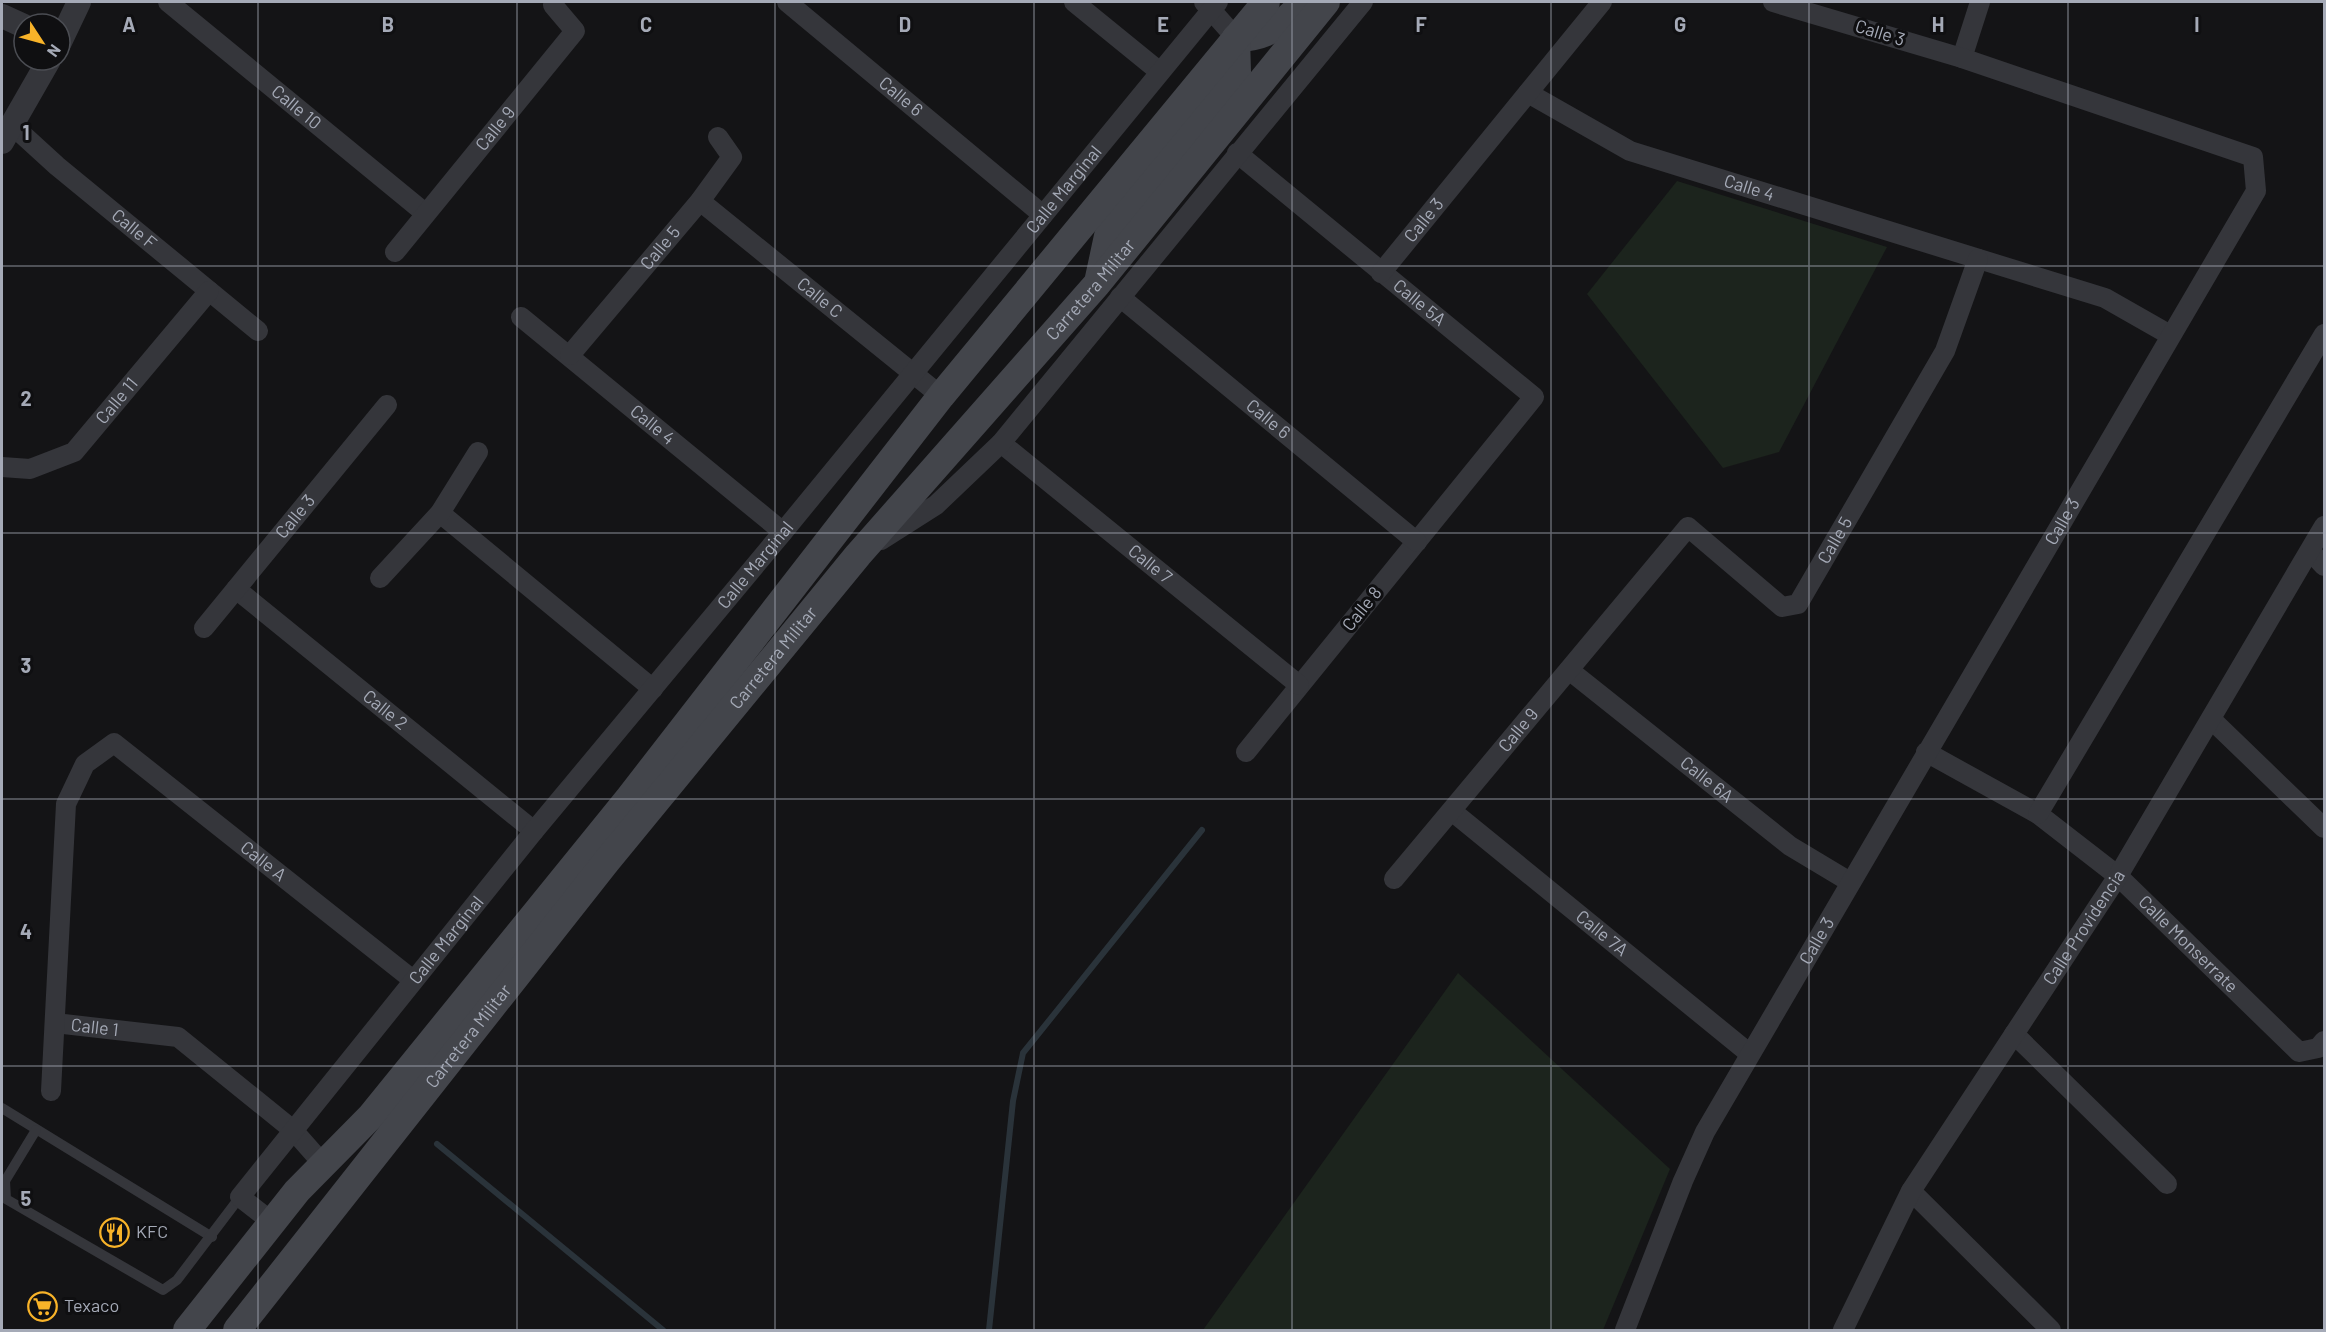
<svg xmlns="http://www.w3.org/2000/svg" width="2326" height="1332" font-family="Barlow,sans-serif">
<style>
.green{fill:#1c241d}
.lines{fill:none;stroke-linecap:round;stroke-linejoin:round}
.stream{stroke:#2a333a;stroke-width:6}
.service{stroke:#35363b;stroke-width:10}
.minor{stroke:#35363b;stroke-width:20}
.tertiary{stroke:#35363b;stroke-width:24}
.secondary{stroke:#43454b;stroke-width:28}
.grid{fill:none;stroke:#a5aab7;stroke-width:1.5;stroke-opacity:0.55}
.labels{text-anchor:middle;stroke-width:6;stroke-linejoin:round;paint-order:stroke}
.street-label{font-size:18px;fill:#a5aab7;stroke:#0f0f11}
.poi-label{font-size:18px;fill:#a5aab7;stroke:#0f0f11;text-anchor:start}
.grid-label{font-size:20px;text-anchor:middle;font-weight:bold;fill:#a5aab7;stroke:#0f0f11;stroke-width:6;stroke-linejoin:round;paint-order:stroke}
</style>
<rect width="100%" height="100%" fill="#141416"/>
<g class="green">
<path d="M1677,181L1887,247L1779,452L1723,468L1587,294Z"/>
<path d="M1458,973L1670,1169L1603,1330H1203Z"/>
</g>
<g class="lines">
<g class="stream">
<path d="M437,1144L663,1330"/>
<path d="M989,1330L1013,1101L1023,1053L1202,830"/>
</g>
<g class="service">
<path d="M2,1108L212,1237"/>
<path d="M36,1130L5,1181L6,1199L163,1290L177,1280L240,1197"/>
</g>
<g class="minor">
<path id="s1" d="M168,2L425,213"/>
<path id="s2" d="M787,2L1043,215"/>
<path d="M1074,2L1160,72"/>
<path d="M1204,2L1236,38"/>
<path d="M1962,58L1980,2"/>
<path id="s3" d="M1528,93L1630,151L2105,298L2170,335"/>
<path id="s4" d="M11,124L57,166L258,331"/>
<path id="s5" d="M1237,153L1534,397L1246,752"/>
<path id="s6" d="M700,201L941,396"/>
<path id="s7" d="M395,252L575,31L553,5"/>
<path id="s8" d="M1381,273L1602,2"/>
<path id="s9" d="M1120,297L1417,542"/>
<path id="s10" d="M521,317L783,532"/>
<path id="s11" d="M570,355L700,201L732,157L718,137"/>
<path id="s12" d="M1001,443L1299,685"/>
<path id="s13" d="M2,467L30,469L74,452L209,291"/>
<path d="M440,513L653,689"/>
<path d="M881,540L936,505L1001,443L1363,2"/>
<path d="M2310,551L2324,566"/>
<path d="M380,578L440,513L478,452"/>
<path id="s14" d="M236,589L534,831"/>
<path id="s15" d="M204,628L387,405"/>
<path id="s16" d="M1569,670L1790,846L1850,882"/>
<path d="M2211,719L2324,828"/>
<path id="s17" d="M1926,752L2038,814L2118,876L2299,1052L2318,1048L2324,1041"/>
<path id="s18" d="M1453,812L1750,1054"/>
<path d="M2038,814L2324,334"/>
<path id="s19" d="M1394,879L1688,527L1782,607L1798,604L1945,351L1978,259"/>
<path id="s20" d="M55,1023L178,1037L293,1130L323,1164"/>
<path d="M2014,1034L2167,1184"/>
<path id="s21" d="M51,1091L66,804L85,764L114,743L413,980"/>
<path d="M1911,1191L2051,1330"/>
<path id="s22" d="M272,1222L240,1197L534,831L783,532L1218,2"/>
<path id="s23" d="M1625,1330L1683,1181L1705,1132L2256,191L2253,157L1962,58L1773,2"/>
<path id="s24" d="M1843,1330L1911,1191L2118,876L2324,526"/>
</g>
<g class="tertiary">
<path d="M2,16L24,26"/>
<path d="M60,42L79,2"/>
<path d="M2,142L49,60"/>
</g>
<g class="secondary">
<path d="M1236,38C1266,38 1285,24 1303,2"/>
<path d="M1099,278L1108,236L1233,81L1237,72L1236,38"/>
<path d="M187,1330L297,1191L371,1116L629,798L941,396L1266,2"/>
<path id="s25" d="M237,1330L606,862L858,555L1097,284L1326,2"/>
</g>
</g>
<path class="grid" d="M258,2V1330M517,2V1330M775,2V1330M1034,2V1330M1292,2V1330M1551,2V1330M1809,2V1330M2068,2V1330M2,266H2324M2,533H2324M2,799H2324M2,1066H2324"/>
<defs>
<symbol id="restaurant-ring" viewBox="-11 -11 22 22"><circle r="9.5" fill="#0f0f11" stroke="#f8b329" stroke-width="1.5"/><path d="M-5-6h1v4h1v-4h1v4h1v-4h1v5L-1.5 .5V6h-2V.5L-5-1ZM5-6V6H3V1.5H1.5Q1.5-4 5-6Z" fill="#f8b329"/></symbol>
<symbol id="supermarket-ring" viewBox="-11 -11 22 22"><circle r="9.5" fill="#0f0f11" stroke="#f8b329" stroke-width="1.5"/><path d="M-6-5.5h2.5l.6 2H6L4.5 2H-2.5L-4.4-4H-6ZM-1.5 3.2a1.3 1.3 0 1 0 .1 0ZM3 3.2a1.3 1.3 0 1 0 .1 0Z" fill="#f8b329"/></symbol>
</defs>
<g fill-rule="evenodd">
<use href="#restaurant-ring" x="98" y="1216" width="33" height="33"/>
<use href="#supermarket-ring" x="26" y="1290" width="33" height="33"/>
</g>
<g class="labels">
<g class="street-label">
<text transform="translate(1880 33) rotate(17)" y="6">Calle 3</text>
<text dy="6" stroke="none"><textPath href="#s2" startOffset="148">Calle 6</textPath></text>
<text dy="6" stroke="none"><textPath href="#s1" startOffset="166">Calle 10</textPath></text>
<text dy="6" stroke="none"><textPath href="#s7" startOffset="159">Calle 9</textPath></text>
<text dy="6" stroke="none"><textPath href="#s3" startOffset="242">Calle 4</textPath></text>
<text dy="6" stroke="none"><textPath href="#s22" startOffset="1342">Calle Marginal</textPath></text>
<text dy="6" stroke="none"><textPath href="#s8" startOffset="68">Calle 3</textPath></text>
<text dy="6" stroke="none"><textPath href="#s4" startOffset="162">Calle F</textPath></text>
<text dy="6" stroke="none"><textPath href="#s11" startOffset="140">Calle 5</textPath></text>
<text dy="6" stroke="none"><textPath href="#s25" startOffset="1346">Carretera Militar</textPath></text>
<text dy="6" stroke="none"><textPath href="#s6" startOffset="154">Calle C</textPath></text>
<text dy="6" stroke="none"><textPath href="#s5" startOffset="236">Calle 5A</textPath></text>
<text dy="6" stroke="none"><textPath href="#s13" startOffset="142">Calle 11</textPath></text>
<text dy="6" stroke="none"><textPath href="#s9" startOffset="192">Calle 6</textPath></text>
<text dy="6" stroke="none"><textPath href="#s10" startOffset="170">Calle 4</textPath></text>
<text dy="6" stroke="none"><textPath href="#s15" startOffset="144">Calle 3</textPath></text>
<text dy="6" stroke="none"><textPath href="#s23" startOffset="921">Calle 3</textPath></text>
<text dy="6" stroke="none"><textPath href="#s19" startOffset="672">Calle 5</textPath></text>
<text dy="6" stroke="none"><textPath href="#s12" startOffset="192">Calle 7</textPath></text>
<text dy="6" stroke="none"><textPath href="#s22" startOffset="856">Calle Marginal</textPath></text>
<text transform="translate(1362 609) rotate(-51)" y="6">Calle 8</text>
<text dy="6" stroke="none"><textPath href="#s25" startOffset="860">Carretera Militar</textPath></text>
<text dy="6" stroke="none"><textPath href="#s14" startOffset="192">Calle 2</textPath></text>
<text dy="6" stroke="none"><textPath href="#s19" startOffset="194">Calle 9</textPath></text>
<text dy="6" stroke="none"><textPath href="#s16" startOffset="176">Calle 6A</textPath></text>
<text dy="6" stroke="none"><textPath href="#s21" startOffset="558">Calle A</textPath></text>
<text dy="6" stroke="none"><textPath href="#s24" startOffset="470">Calle Providencia</textPath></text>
<text dy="6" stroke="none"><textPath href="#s18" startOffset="192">Calle 7A</textPath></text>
<text dy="6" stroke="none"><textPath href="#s22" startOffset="370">Calle Marginal</textPath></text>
<text dy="6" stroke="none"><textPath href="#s23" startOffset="435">Calle 3</textPath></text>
<text dy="6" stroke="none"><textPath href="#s17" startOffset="327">Calle Monserrate</textPath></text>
<text dy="6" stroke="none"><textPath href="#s20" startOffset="40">Calle 1</textPath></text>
<text dy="6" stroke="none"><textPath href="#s25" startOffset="374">Carretera Militar</textPath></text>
</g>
<g class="poi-label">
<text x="136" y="1238">KFC</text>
<text x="64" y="1312">Texaco</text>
</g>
</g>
<g class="grid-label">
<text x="129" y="32">A</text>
<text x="388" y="32">B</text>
<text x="646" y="32">C</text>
<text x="905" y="32">D</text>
<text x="1163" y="32">E</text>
<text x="1421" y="32">F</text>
<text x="1680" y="32">G</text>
<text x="1938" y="32">H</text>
<text x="2197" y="32">I</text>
<text x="26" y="140">1</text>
<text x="26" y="406">2</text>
<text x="26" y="673">3</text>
<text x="26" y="939">4</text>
<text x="26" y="1206">5</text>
</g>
<rect width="2326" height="1332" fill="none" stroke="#a5aab7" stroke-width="6"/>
<g transform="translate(42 42) rotate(126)"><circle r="28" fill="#0f0f11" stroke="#4b4d53" stroke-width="1.5"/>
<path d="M0-4.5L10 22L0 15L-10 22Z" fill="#f8b329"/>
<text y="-9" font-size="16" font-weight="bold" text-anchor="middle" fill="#a5aab7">N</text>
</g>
</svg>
